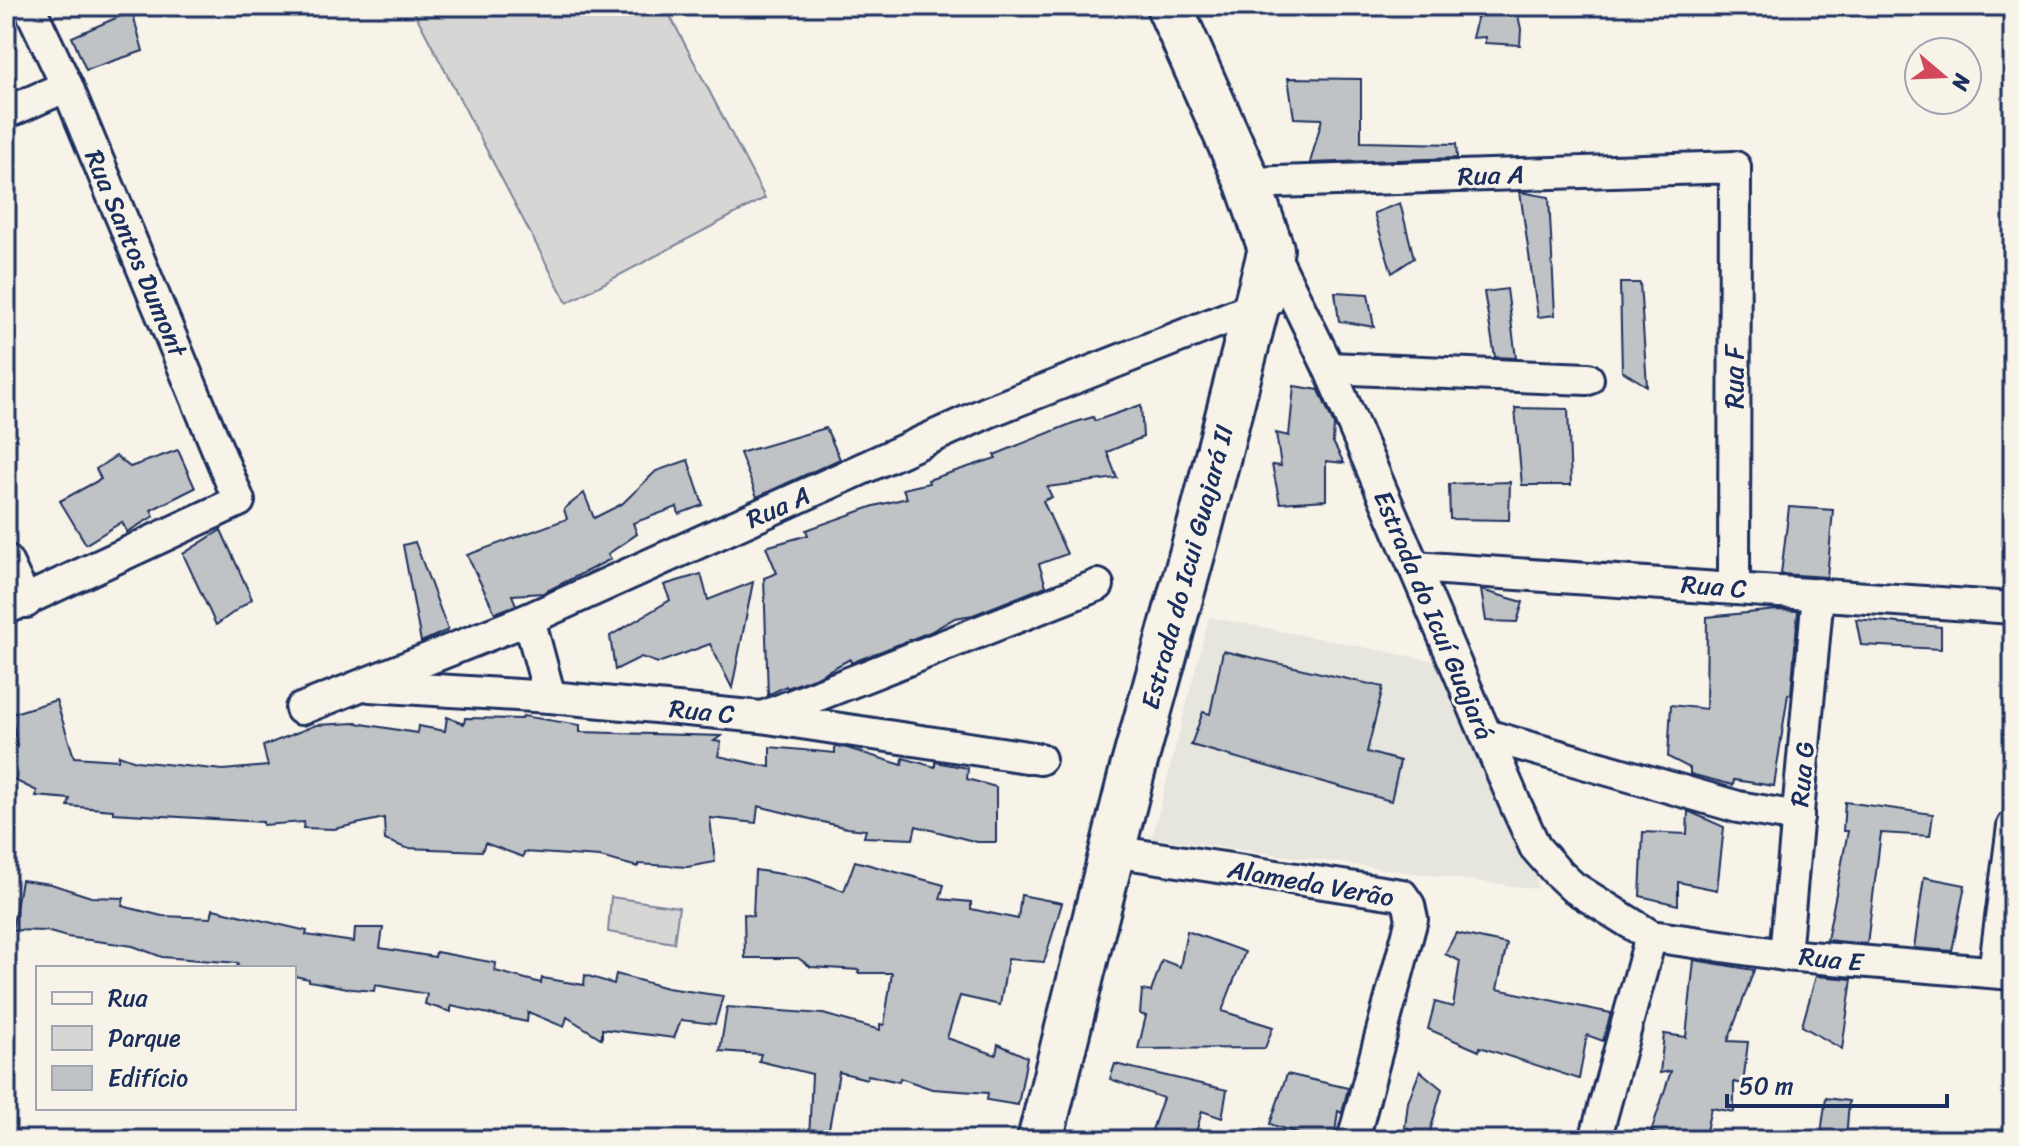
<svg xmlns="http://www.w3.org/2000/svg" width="2019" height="1146" font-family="Sriracha,sans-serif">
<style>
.built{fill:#e6e5de}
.green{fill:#d7d6d4;stroke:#798299;stroke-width:2}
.building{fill:#c0c3c5;stroke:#1b2f5e;stroke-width:2}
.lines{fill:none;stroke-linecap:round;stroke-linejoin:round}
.minor-casing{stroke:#1b2f5e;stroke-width:36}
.secondary-casing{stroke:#1b2f5e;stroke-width:50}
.minor{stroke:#f7f3e8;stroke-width:30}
.secondary{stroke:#f7f3e8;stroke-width:44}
.labels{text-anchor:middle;stroke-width:6;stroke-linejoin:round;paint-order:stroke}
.street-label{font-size:26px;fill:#1b2f5e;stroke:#f7f3e8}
</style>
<rect width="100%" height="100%" fill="#f7f3e8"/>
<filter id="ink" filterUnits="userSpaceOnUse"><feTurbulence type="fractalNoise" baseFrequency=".0125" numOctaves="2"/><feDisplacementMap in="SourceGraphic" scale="16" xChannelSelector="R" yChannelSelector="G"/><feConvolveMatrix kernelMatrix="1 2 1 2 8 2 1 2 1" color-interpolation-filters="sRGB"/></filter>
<g filter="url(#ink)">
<path class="built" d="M1209,617L1445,663L1536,860L1537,889L1152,838Z"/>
<g class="green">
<path d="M411,6H665L765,198L567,303Z"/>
<path d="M611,897L679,907L674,943L608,932Z"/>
</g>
<g class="building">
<path d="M1480,6H1516L1521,29L1520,45L1485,43V37L1472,38Z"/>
<path d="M132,11L143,51L86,70L72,37Z"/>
<path d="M1288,78L1361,79V142L1456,144L1457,158L1310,163L1322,119L1294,118Z"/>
<path d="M1520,192L1549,197L1555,315L1538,317Z"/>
<path d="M1400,203L1414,258L1392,273L1374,213Z"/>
<path d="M1620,283H1640L1647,386L1622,371Z"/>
<path d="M1507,289L1516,358L1495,357L1484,292Z"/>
<path d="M1335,292L1368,294L1374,327L1339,321Z"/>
<path d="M1294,386L1319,390L1334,425L1333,442L1344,463L1326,461V500L1280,503L1272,465L1281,466L1276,433L1289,436Z"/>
<path d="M1141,405L1143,437L1107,452L1117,478L1047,487L1052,497L1043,501L1067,554L1039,564L1046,586L973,615L955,618L930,632L851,663L850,659L819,676L787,688L786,686L768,695L764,578L777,573L766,547L808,535L806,530L874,506L907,498L903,489L929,483L928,480L996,458L994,455L1073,423L1093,417L1095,421Z"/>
<path d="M1515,408L1568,409L1571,485H1522Z"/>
<path d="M826,428L840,459L757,497L740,453Z"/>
<path d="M178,450L195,488L151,510L154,516L127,532L122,522L86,544L60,501L101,479L96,469L116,456L130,467Z"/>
<path d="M688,460L703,505L679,514L677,507L633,523L637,534L608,554L611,559L543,593L512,595L516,605L495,613L467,555L567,519L564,509L584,493L594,518L622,504L656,471Z"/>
<path d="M1510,482L1509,520L1450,519L1449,484Z"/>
<path d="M1789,507L1833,510L1827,577L1781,574Z"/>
<path d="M221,530L252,599L216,625L183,554Z"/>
<path d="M415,542L448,630L421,642L403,545Z"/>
<path d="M701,574L708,600L753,582L732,688L710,644L658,663L641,657L615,670L610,636L670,600L664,585Z"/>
<path d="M1481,590L1523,602L1517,622L1486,621Z"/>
<path d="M1777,610L1798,611L1791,695L1788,694L1774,786L1734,780L1733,785L1690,774V768L1668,757L1671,705L1706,709L1707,617Z"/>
<path d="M1856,619L1941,627V649L1861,645Z"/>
<path d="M1223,651L1383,687L1367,752L1400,761L1391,801L1191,745L1203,712L1210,714Z"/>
<path d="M56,700L74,757L118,760L119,755L136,761L223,770L268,766L263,746L316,725L356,723L417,733L418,726L445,731L447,717L464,724L465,718L522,719L523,716L580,725V732L721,736L714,741L721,742L718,756L770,767V747L835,753V746L847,748L902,765L903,758L935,767V762L968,768L967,779L996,787V842H977L916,826L913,839L864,837L866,830L847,828L758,806L756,823L710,818L715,862L687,867L638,864V867L600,857L524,852L523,857L485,843L482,851L406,848L385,840L384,818L334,829L303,828L304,822L263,825V822L113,813V810L68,806L70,799L36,796L37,791L6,776V745L17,746L11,714Z"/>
<path d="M1845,802L1933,814L1930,836L1881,833L1867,944L1827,940L1848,831H1843Z"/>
<path d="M1688,811L1724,827L1717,890L1678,882V905L1640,896L1643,832L1687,834Z"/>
<path d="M855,861L944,885L940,899L971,902V909L1018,919L1021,895L1062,903L1044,962L1008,959L1000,1005L960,996L947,1038L996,1055L998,1044L1027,1057L1018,1105L987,1100L988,1093L932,1089L900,1078L899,1082L868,1075L867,1079L839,1072L827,1140H809L812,1074L759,1061L761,1054L720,1051L727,1007L823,1014L880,1030V1024L884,1025L892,973H858L859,970L811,967L798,958H745L744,914L753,916L755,870L807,878L844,891Z"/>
<path d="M1924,877L1965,885L1952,951L1914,948Z"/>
<path d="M21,880L51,884L91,897L124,898L122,906L162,916L211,918L213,909L307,931L306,935L354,942L355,928H383L380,948L435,957L436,952L496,963L495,971L541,983L542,978L584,985L585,975L614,984L616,974L667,988L723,996L715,1024L681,1020L674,1038L602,1029V1039L567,1017L564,1027L528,1012L527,1022L451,1006V1012L425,1004L427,994L375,985L374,991L353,989L309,981V979L294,976V968H237L238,963L162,957L133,946L67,937L46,931L12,930Z"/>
<path d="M1187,931L1245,952L1222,1011L1273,1027L1265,1048L1138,1049L1146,1016L1140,1014L1142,990L1151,992L1162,960L1180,967Z"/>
<path d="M1456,933L1507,944L1497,989L1611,1013L1603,1041L1587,1035L1579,1079L1480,1047L1479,1051L1428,1029L1435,1002L1453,1007L1460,961L1445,954Z"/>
<path d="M1694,960L1754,970L1728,1041L1748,1042L1743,1084L1734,1082V1112L1711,1108L1704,1140H1676L1651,1132L1671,1071L1660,1073L1664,1034L1686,1037Z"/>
<path d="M1816,976L1852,979L1842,1049L1802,1026Z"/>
<path d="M1115,1064L1227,1090L1222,1118L1202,1111L1195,1136H1150L1163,1098L1110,1079Z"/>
<path d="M1420,1071L1442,1089L1429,1135L1405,1128L1408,1102Z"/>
<path d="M1287,1074L1348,1088L1342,1113L1338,1111L1334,1140H1316L1270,1124Z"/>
<path d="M1826,1098L1849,1101L1846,1140H1820Z"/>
</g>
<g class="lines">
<defs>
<g id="minor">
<path d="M6,113L67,86"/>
<path d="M1248,183L1735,167L1734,587"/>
<path d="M1271,249L1329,368L1515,803L1535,847L1556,871L1573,887L1651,936L1785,955L2013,974"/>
<path d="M1329,368L1588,379"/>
<path d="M6,560L26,602"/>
<path d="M1414,567L2013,608"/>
<path d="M6,609L239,501L67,86L29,6"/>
<path d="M529,619L550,697"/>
<path d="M370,686L550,697L761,717L1040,759"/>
<path d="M301,709L529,619L988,412L1268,302"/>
<path d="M765,716L1098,585"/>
<path d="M1486,735L1738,807L1798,817"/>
<path d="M1112,851L1402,895L1409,905L1412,919L1353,1140"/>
<path d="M1785,955L1818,594"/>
<path d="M1994,972L2013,826"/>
<path d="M1595,1140L1651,936"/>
</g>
<path id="secondary" d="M1040,1140L1132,772L1201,522L1271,249L1248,183L1169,6"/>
</defs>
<use href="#minor" class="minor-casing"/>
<use href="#secondary" class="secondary-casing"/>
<use href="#minor" class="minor"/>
<use href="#secondary" class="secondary"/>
</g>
</g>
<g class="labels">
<g class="street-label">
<text transform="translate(1491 175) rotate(-2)" y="9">Rua A</text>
<text transform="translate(136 253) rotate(67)" y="9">Rua Santos Dumont</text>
<text transform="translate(1734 377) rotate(-90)" y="9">Rua F</text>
<text transform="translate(778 507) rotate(-24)" y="9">Rua A</text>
<text transform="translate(1187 567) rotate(-75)" y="9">Estrada do Icui Guajará II</text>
<text transform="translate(1714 586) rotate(4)" y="9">Rua C</text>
<text transform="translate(1434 615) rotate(67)" y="9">Estrada do Icuí Guajará</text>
<text transform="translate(702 711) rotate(5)" y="9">Rua C</text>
<text transform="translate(1802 774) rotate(-85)" y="9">Rua G</text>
<text transform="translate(1311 883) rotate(10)" y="9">Alameda Verão</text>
<text transform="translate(1831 959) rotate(6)" y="9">Rua E</text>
</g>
</g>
<rect width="2019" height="1146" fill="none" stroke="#f7f3e8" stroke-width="32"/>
<rect x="16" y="16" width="1987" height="1114" fill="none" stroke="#1b2f5e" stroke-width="3" filter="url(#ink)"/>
<rect x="36" y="966" width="260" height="144" fill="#f7f3e8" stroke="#9fa5b1" stroke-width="2"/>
<rect x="52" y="992" width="40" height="12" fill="#f7f3e8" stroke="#9fa5b1" stroke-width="2"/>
<text x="108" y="1006" font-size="24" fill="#1b2f5e">Rua</text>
<rect x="52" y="1026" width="40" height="24" fill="#d7d6d4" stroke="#9fa5b1" stroke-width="2"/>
<text x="108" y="1046" font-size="24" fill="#1b2f5e">Parque</text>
<rect x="52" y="1066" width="40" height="24" fill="#c0c3c5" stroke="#9fa5b1" stroke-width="2"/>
<text x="108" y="1086" font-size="24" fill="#1b2f5e">Edifício</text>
<g transform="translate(1943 76) rotate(109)"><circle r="38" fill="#f7f3e8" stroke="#9fa5b1" stroke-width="2"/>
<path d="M0-6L14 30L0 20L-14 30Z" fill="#d1495b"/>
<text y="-12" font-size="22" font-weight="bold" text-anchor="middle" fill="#1b2f5e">N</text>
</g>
<path d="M1727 1094v12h220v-12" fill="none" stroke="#1b2f5e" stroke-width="4"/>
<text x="1739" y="1094" font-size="24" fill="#1b2f5e" stroke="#f7f3e8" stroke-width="6" paint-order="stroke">50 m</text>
</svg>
